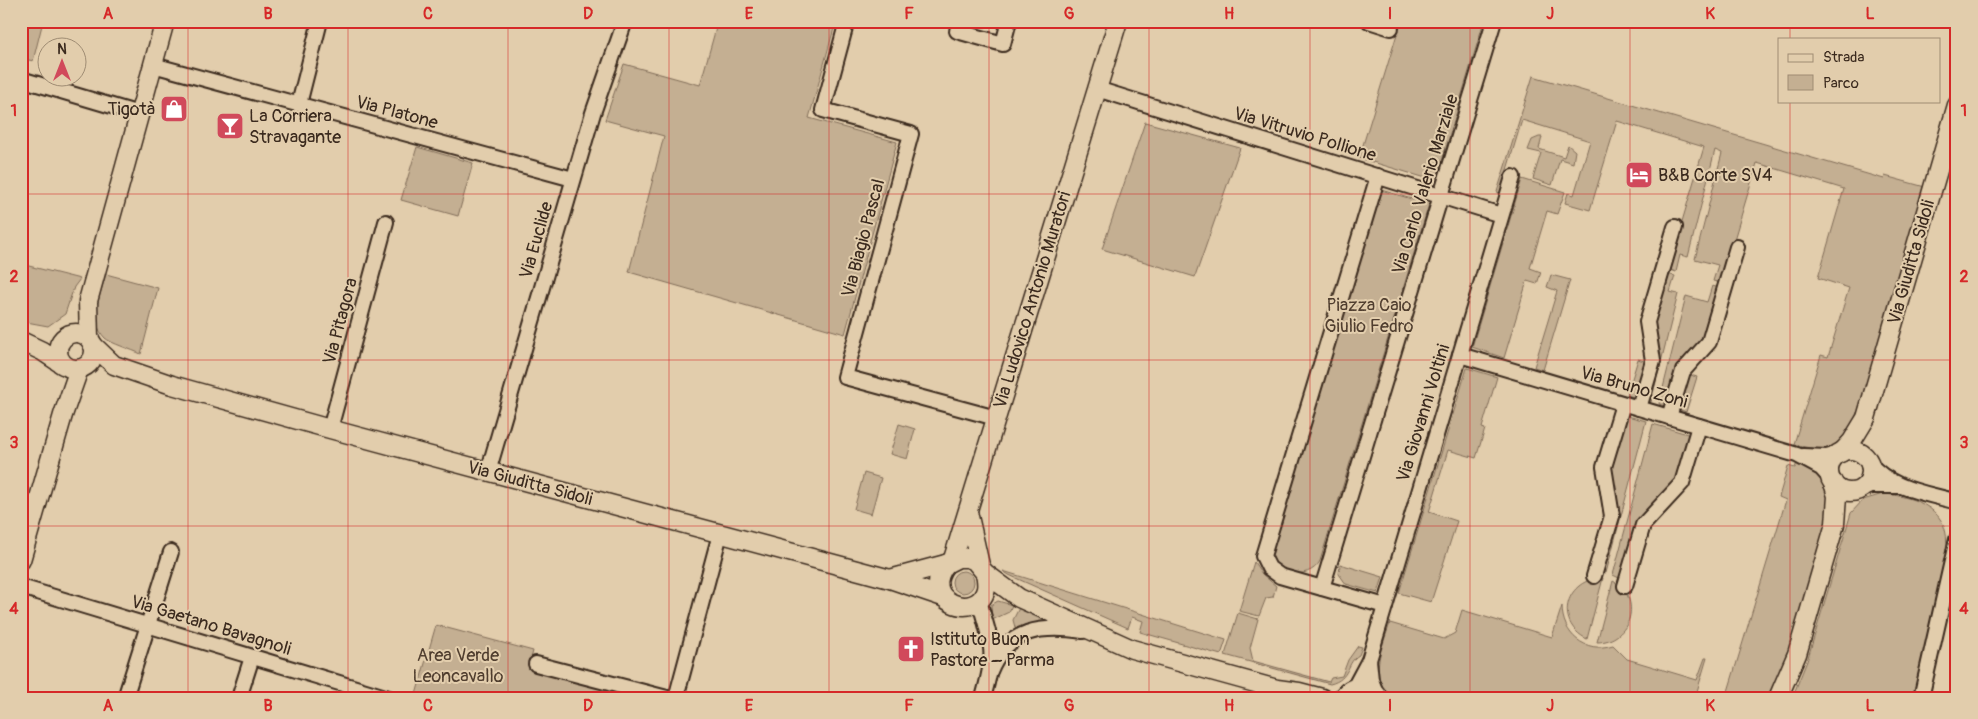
<svg xmlns="http://www.w3.org/2000/svg" width="1978" height="719" font-family="Pangolin,sans-serif">
<style>
.green{fill:#c4af92;stroke:#806c58}
.lines{fill:none;stroke-linecap:round;stroke-linejoin:round}
.minor-casing{stroke:#3b2a1e;stroke-width:18}
.tertiary-casing{stroke:#3b2a1e;stroke-width:21}
.minor{stroke:#e2cdac;stroke-width:14}
.tertiary{stroke:#e2cdac;stroke-width:18}
.grid{fill:none;stroke:#d62828;stroke-width:1;stroke-opacity:0.55}
.labels{text-anchor:middle;stroke-width:4;stroke-linejoin:round;paint-order:stroke}
.poi-label{font-size:18px;fill:#3b2a1e;stroke:#e2cdac;text-anchor:start}
.street-label{font-size:18px;fill:#3b2a1e;stroke:#e2cdac}
.park-label{font-size:18px;fill:#503e2f;stroke:#e2cdac}
.neatline{fill:none;stroke:#d62828;stroke-width:2}
.grid-label{font-size:16px;text-anchor:middle;font-weight:bold;fill:#d62828}
</style>
<rect width="100%" height="100%" fill="#e2cdac"/>
<filter id="ink" filterUnits="userSpaceOnUse"><feTurbulence type="fractalNoise" baseFrequency=".02" numOctaves="2"/><feDisplacementMap in="SourceGraphic" scale="10" xChannelSelector="R" yChannelSelector="G"/><feConvolveMatrix kernelMatrix="1 2 1 2 8 2 1 2 1" color-interpolation-filters="sRGB"/></filter>
<g filter="url(#ink)">
<g class="green">
<path d="M21,21H43L33,61L21,58Z"/>
<path d="M718,21H836L809,118L897,142L845,334L629,272L664,136L605,120L624,64L700,85Z"/>
<path d="M1401,21H1484L1436,181L1359,158Z"/>
<path d="M1533,76L1884,179L1885,176L1925,187L1860,412H1857C1847,447 1828,455 1794,444L1821,355L1828,357L1849,288L1818,278L1844,189L1757,163L1721,283L1713,281L1718,265L1695,259L1722,153L1715,150L1688,257L1680,255L1676,272L1668,269L1704,147L1617,121L1590,210L1565,203L1568,193L1574,195L1590,141L1522,120L1500,193L1497,192Z"/>
<path d="M1145,122L1240,148L1195,277L1102,249Z"/>
<path d="M1539,137H1542L1539,149L1564,157L1568,145L1575,151L1573,163L1560,159L1552,185L1533,179L1541,153L1528,150L1532,140Z"/>
<path d="M417,147L473,163L458,216L401,200Z"/>
<path d="M1522,179L1565,192L1557,214L1547,211L1530,268L1541,272L1537,284L1527,281L1504,358L1472,347Z"/>
<path d="M1381,190L1429,204L1320,561C1309,582 1270,575 1271,550Z"/>
<path d="M21,264L80,279L74,287L65,314L48,326L21,321Z"/>
<path d="M106,274L158,288L141,354C133,350 110,343 105,338C88,321 101,293 106,274Z"/>
<path d="M1667,274L1675,276L1670,292L1678,294L1651,402L1646,401L1652,324Z"/>
<path d="M1551,275L1570,280L1543,370L1534,367L1557,291L1547,287Z"/>
<path d="M1712,286L1720,288L1704,339L1667,407L1659,404L1686,296L1707,302Z"/>
<path d="M1638,359L1647,362L1637,398L1627,395Z"/>
<path d="M1467,368L1497,377L1482,428L1485,429L1476,458L1448,450L1429,512L1457,521L1431,602L1399,593Z"/>
<path d="M1687,374L1697,377L1686,412L1677,409Z"/>
<path d="M1624,415L1646,421L1606,573L1601,572L1610,466Z"/>
<path d="M899,424L915,429L907,459L890,454Z"/>
<path d="M1653,424L1691,435L1677,481L1638,523L1621,579L1613,575Z"/>
<path d="M1797,463C1820,471 1825,479 1832,502L1797,631L1769,698H1726L1786,500L1779,497L1788,466L1795,468Z"/>
<path d="M864,473L881,478L871,514L854,509Z"/>
<path d="M1883,494C1917,496 1952,511 1946,550L1949,551L1917,698H1792L1807,661L1851,513L1863,500Z"/>
<path d="M1254,562L1262,574L1276,586L1273,597L1266,598L1259,616L1239,611Z"/>
<path d="M1340,564L1383,577L1378,593L1346,584L1339,574Z"/>
<circle cx="963" cy="582" r="11"/>
<path d="M1003,571L1226,640L1221,655L1140,632L1143,621L1132,617L1128,628L1009,575Z"/>
<path d="M1603,578L1587,639C1553,622 1566,578 1603,578Z"/>
<path d="M1613,581C1644,598 1631,642 1597,642Z"/>
<path d="M998,601L1012,605L1009,612L992,620L991,605Z"/>
<path d="M1562,606C1562,634 1585,654 1613,645L1627,659L1697,680L1705,658H1707L1695,698H1390C1368,676 1382,648 1390,623L1444,639L1455,633L1462,610L1552,637Z"/>
<path d="M1019,608L1047,620L1048,622L1016,631L1013,620Z"/>
<path d="M1238,613L1258,619L1250,648L1253,661L1329,682L1331,678L1342,676L1348,660L1358,646L1362,647L1359,655C1346,662 1351,679 1330,684L1225,655Z"/>
<path d="M436,625L533,651L529,666L646,698H415Z"/>
</g>
<g class="lines">
<defs>
<g id="minor">
<path d="M847,21L823,110L911,134L845,377L996,418"/>
<path d="M960,21L957,31L1003,44L1009,21"/>
<path d="M1369,21L1391,28"/>
<path d="M153,65L573,179"/>
<path d="M24,80L139,114"/>
<path d="M1097,89L1501,215"/>
<path d="M299,104L320,21"/>
<path d="M1378,176L1263,556L1269,568L1280,576L1385,606"/>
<path d="M1460,355L1797,455L1821,468L1831,479"/>
<path d="M1639,408L1653,361L1647,322L1675,227"/>
<path d="M1669,417L1683,371L1709,342L1737,247"/>
<path d="M330,429L386,222"/>
<path d="M1803,456L1827,457L1840,453"/>
<path d="M1869,463C1890,489 1926,493 1957,502"/>
<path d="M488,472L593,113L625,21"/>
<path d="M1861,489L1872,486H1900"/>
<path d="M1594,576L1612,516L1604,467L1623,404"/>
<path d="M1625,586L1643,525L1682,483L1699,426"/>
<path d="M21,587L389,698"/>
<path d="M1322,588L1494,21"/>
<path d="M979,600C992,647 997,649 983,698"/>
<path d="M1369,660L1371,680L1377,695"/>
<path d="M536,664L667,698"/>
<path d="M990,671C1008,628 1042,625 1083,631"/>
<path d="M1354,688L1369,660L1513,177"/>
<path d="M125,698L171,552"/>
<path d="M239,698L252,657"/>
<path d="M676,698L720,534"/>
<path d="M1921,698L1957,539"/>
</g>
<g id="tertiary">
<circle cx="76" cy="351" r="18"/>
<path d="M89,339L88,301L165,21"/>
<path d="M21,341L42,351L63,365"/>
<path d="M92,344L114,365L172,385L330,429L890,579L943,597"/>
<circle cx="1850" cy="471" r="21"/>
<path d="M1841,453L1852,441L1866,418L1957,105"/>
<path d="M968,512L980,565"/>
<path d="M953,559L1118,21"/>
<path d="M21,560L63,415L79,369"/>
<path d="M946,564C917,601 978,623 986,589C987,584 986,578 985,573"/>
<path d="M890,579L946,564L958,558H967L974,560L985,573L1019,598L1132,649L1277,689L1299,692L1322,698"/>
<path d="M1342,698C1351,684 1369,683 1379,698"/>
<path d="M1778,698L1797,654L1835,524L1837,496L1833,482"/>
</g>
</defs>
<use href="#minor" class="minor-casing"/>
<use href="#tertiary" class="tertiary-casing"/>
<use href="#minor" class="minor"/>
<use href="#tertiary" class="tertiary"/>
</g>
</g>
<path class="grid" d="M188,21V698M348,21V698M508,21V698M669,21V698M829,21V698M989,21V698M1149,21V698M1310,21V698M1470,21V698M1630,21V698M1790,21V39M1790,101V698M21,194H1957M21,360H1957M21,526H1957"/>
<defs>
<symbol id="shop-square" viewBox="-11 -11 22 22"><rect x="-9" y="-9" width="18" height="18" rx="4" fill="#d1495b" stroke="#e2cdac"/><path d="M-5-2.5h2.3a2.7 3.5 0 0 1 5.4 0H5L5.5 6h-11ZM-1.5-2.5h3a1.5 2.3 0 0 0-3 0Z" fill="#fff"/></symbol>
<symbol id="bar-square" viewBox="-11 -11 22 22"><rect x="-9" y="-9" width="18" height="18" rx="4" fill="#d1495b" stroke="#e2cdac"/><path d="M-6-5H6L.8 .8V4.5H3.5V6h-7V4.5H-.8V.8Z" fill="#fff"/></symbol>
<symbol id="hotel-square" viewBox="-11 -11 22 22"><rect x="-9" y="-9" width="18" height="18" rx="4" fill="#d1495b" stroke="#e2cdac"/><path d="M-6-4.5h1.5V1H6V5H4.5V3h-9V5H-6ZM-4 0a1.8 1.8 0 1 1 3.6 0ZM.5 0V-2.5h3Q6-2.5 6 0Z" fill="#fff"/></symbol>
<symbol id="church-square" viewBox="-11 -11 22 22"><rect x="-9" y="-9" width="18" height="18" rx="4" fill="#d1495b" stroke="#e2cdac"/><path d="M-1.2-6h2.4v3.5h3.3v2.4h-3.3V6h-2.4V-.1h-3.3v-2.4h3.3Z" fill="#fff"/></symbol>
</defs>
<g fill-rule="evenodd">
<use href="#shop-square" x="158" y="93" width="32" height="32"/>
<use href="#bar-square" x="214" y="110" width="32" height="32"/>
<use href="#hotel-square" x="1623" y="159" width="32" height="32"/>
<use href="#church-square" x="895" y="633" width="32" height="32"/>
</g>
<g class="labels">
<g class="poi-label">
<text x="155" y="115" text-anchor="end">Tigotà</text>
<text x="249" y="122">La Corriera<tspan x="249" dy="21">Stravagante</tspan></text>
<text x="1658" y="181">B&amp;B Corte SV4</text>
<text x="930" y="645">Istituto Buon<tspan x="930" dy="21">Pastore – Parma</tspan></text>
</g>
<g class="street-label">
<text transform="translate(397 112) rotate(15)" y="6">Via Platone</text>
<text transform="translate(1305 134) rotate(17)" y="6">Via Vitruvio Pollione</text>
<text transform="translate(1425 184) rotate(-73)" y="6">Via Carlo Valerio Marziale</text>
<text transform="translate(863 238) rotate(-75)" y="6">Via Biagio Pascal</text>
<text transform="translate(536 240) rotate(-74)" y="6">Via Euclide</text>
<text transform="translate(1911 262) rotate(-74)" y="6">Via Giuditta Sidoli</text>
<text transform="translate(1032 300) rotate(-73)" y="6">Via Ludovico Antonio Muratori</text>
<text transform="translate(340 321) rotate(-75)" y="6">Via Pitagora</text>
<text transform="translate(1634 387) rotate(16)" y="6">Via Bruno Zoni</text>
<text transform="translate(1423 413) rotate(-73)" y="6">Via Giovanni Voltini</text>
<text transform="translate(530 483) rotate(15)" y="6">Via Giuditta Sidoli</text>
<text transform="translate(211 625) rotate(17)" y="6">Via Gaetano Bavagnoli</text>
</g>
<g class="park-label">
<text x="1369" y="311">Piazza Caio<tspan x="1369" dy="21">Giulio Fedro</tspan></text>
<text x="458" y="661">Area Verde<tspan x="458" dy="21">Leoncavallo</tspan></text>
</g>
</g>
<rect width="1978" height="719" fill="none" stroke="#e2cdac" stroke-width="55"/>
<rect x="1778" y="38" width="162" height="65" fill="#e2cdac" stroke="#9f8c73"/>
<rect x="1788" y="54" width="25" height="8" fill="#e2cdac" stroke="#9f8c73"/>
<text x="1823" y="62" font-size="15" fill="#3b2a1e">Strada</text>
<rect x="1788" y="75" width="25" height="15" fill="#c4af92" stroke="#9f8c73"/>
<text x="1823" y="88" font-size="15" fill="#3b2a1e">Parco</text>
<g transform="translate(62 62)"><circle r="24" fill="#e2cdac" stroke="#9f8c73"/>
<path d="M0-4L9 19L0 12L-9 19Z" fill="#d1495b"/>
<text y="-8" font-size="14" font-weight="bold" text-anchor="middle" fill="#3b2a1e">N</text>
</g>
<rect x="28" y="28" width="1922" height="664" class="neatline"/>
<g class="grid-label">
<text x="108" y="19">A</text>
<text x="268" y="19">B</text>
<text x="428" y="19">C</text>
<text x="588" y="19">D</text>
<text x="749" y="19">E</text>
<text x="909" y="19">F</text>
<text x="1069" y="19">G</text>
<text x="1229" y="19">H</text>
<text x="1390" y="19">I</text>
<text x="1550" y="19">J</text>
<text x="1710" y="19">K</text>
<text x="1870" y="19">L</text>
<text x="14" y="116">1</text>
<text x="1964" y="116">1</text>
<text x="14" y="282">2</text>
<text x="1964" y="282">2</text>
<text x="14" y="448">3</text>
<text x="1964" y="448">3</text>
<text x="14" y="614">4</text>
<text x="1964" y="614">4</text>
<text x="108" y="711">A</text>
<text x="268" y="711">B</text>
<text x="428" y="711">C</text>
<text x="588" y="711">D</text>
<text x="749" y="711">E</text>
<text x="909" y="711">F</text>
<text x="1069" y="711">G</text>
<text x="1229" y="711">H</text>
<text x="1390" y="711">I</text>
<text x="1550" y="711">J</text>
<text x="1710" y="711">K</text>
<text x="1870" y="711">L</text>
</g>
</svg>
